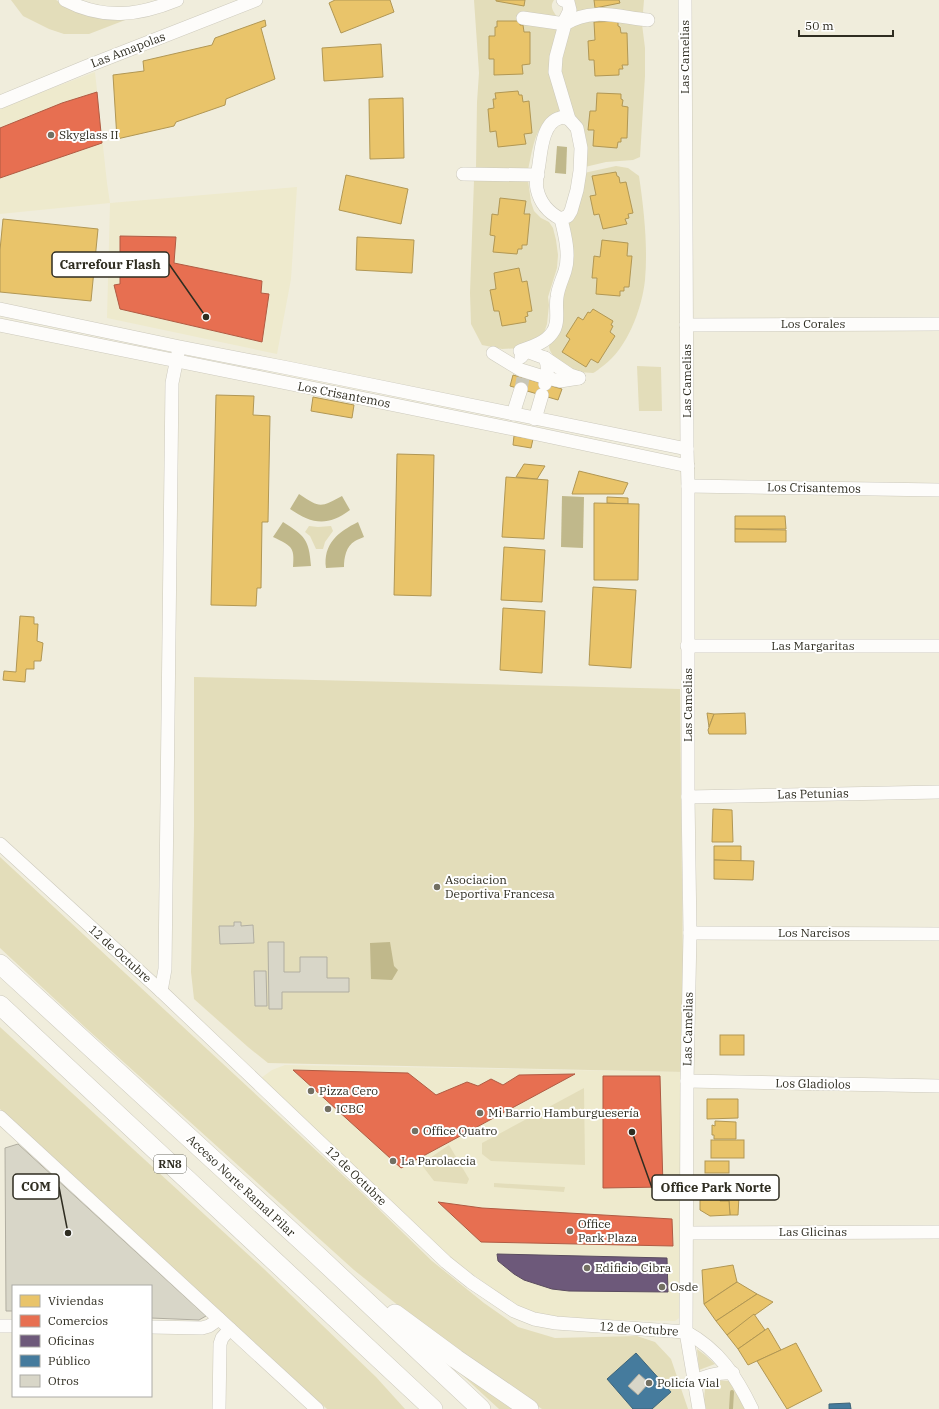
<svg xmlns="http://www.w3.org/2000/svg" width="939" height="1409" font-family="'IBM Plex Serif',serif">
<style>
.built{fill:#eeeacd}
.green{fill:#e3ddba}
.water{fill:#c0b88b}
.homes{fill:#e9c46a;stroke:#b19754}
.shops{fill:#e76f51;stroke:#b05b43}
.offices{fill:#6d597a;stroke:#5a4c5f}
.public{fill:#457b9d;stroke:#3e6478}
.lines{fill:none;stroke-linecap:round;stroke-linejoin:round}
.stream{stroke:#c0b88b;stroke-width:4}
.building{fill:#d8d6c8;stroke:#b1aea1}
.minor-tunnel{stroke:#c9c7b7;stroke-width:13;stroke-dasharray:13 6;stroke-linecap:butt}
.minor-casing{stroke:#ccc9bc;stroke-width:14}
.highway-casing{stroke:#ccc9bc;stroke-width:20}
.minor{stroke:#fdfcfa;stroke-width:13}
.highway{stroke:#fdfcfa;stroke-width:19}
.poi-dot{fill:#737062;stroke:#fff;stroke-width:1.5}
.labels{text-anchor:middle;stroke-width:4;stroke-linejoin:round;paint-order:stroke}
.shield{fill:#fff;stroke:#6d6c64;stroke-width:1}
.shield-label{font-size:11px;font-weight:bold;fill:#2f2d21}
.street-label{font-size:12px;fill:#2f2d21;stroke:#fff}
.poi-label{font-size:12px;fill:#2f2d21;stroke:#fff;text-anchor:start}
.leader{fill:none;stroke:#2f2d21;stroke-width:1.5}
.callout-dot{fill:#2f2d21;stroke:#fff;stroke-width:1.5}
.callout{fill:#fff;stroke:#2f2d21;stroke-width:1.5}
.callout-label{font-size:13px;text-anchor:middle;font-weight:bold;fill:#2f2d21}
</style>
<rect width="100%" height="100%" fill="#f0eddc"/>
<g class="built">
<path d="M95,72L107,183L110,203L297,187L291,279L277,354L107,318L110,203L0,214V108Z"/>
<path d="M285,1065L684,1072L682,1316L675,1321L557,1319L524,1311L450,1258L261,1078L272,1070Z"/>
</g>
<g class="green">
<path d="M11,0H56L75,10L133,17L89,34H64L49,29L23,16Z"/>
<path d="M474,0H554C548,9 556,12 558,21C559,27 558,31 556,37L565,111C558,116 550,120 543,125C534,133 531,158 528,170L476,168L477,102L479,73Z"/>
<path d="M571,0H644L642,24L645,48V76L640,157L633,160L606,162L585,167L563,90L558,50Z"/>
<path d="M616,166L628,168L639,176C644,210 648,246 645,280C642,309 627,349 603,366C600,368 596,372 593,373C589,373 582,372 578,372C565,370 552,359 549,347L563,277L562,234L585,181L584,173Z"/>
<path d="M474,180H528L531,202L534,211L541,218L549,222L553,228L556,240L558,255L557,268L548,297L549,305L547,324L544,333L522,348L502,349L482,345L471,324L470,293Z"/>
<path d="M637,366L661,367L662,411H639Z"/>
<path d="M309,526L318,527L331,526L333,531L325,542L323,549H316L310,536L305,532Z"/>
<path d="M194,677L680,689L684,1072L268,1063L248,1047L194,999L191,972L194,826Z"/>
<path d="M0,857L362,1193L432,1261L484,1303L518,1327L555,1338L637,1336L655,1342L671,1359L688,1409H542L518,1393L410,1315L354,1270L87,1029L0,948Z"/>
<path d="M0,1027L264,1269L376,1377L405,1409H327L113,1214L0,1109Z"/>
<path d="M584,1088L585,1165L491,1161L482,1154V1143Z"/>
<path d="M449,1145L469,1179L467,1184L434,1181L421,1164Z"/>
<path d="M494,1183L565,1187L564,1192L494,1187Z"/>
<path d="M697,1349L705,1355L715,1364L699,1370Z"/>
<path d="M465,1372L521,1409H499L462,1375Z"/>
<path d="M714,1380L729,1381L741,1400L745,1409H706L704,1400L705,1388Z"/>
</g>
<g class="water">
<path d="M557,146L567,147L566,174L555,173Z"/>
<path d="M299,494C320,508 320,508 342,496L350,510C327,527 312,524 290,509Z"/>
<path d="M562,496L584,497L583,548L561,547Z"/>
<path d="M283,522C305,536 309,539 311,566L293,567C295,546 291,546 273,537Z"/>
<path d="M358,522L364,537C362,538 358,539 355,541C346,546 344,558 344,567L326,568C323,544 338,532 358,522Z"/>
<path d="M390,942L394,966L398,970L392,980L371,979L370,943Z"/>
</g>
<g class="homes">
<path d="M335,0H390L394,12L341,33L329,3Z"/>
<path d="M496,0H525L524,6L496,1Z"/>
<path d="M594,0H619L620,3L595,8Z"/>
<path d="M265,20L266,26L261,28L275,79L226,99L225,105L176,122L174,126L117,139L113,75L144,71L143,61L212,45L215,38Z"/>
<path d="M497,21H520V25H523L524,32H530V64L522,65L523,74L494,75V59H489V36H495V27H497Z"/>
<path d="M618,21V26L620,27L621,33H627L628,65H622L623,69H619V75L595,76L594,60H589L588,41L595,40L594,22Z"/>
<path d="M381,44L383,77L324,81L322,48Z"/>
<path d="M518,91L519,95H522L523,102L529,101L532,133L524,134L526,144L498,147L496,131L490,132L488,109L494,108L493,99H496L495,93Z"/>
<path d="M597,93L621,94V99L623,100L622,106L628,107L627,138H621V142H618L617,148L593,146L594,130H588L590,111H596Z"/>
<path d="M403,98L404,158L370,159L369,99Z"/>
<path d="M616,172L617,176L619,177L620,183L626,182L633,213L628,214L629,218L625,219L627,224L603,229L599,214L594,215L590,196L596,195L592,176Z"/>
<path d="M346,175L408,189L401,224L339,210Z"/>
<path d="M500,198L526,201L524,214H530L527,245H522V249H518L517,254L493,252L495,236L490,235L492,214L498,215Z"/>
<path d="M3,219L98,229L91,301L0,292V250Z"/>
<path d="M357,237L414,240L412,273L356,270Z"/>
<path d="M602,240L628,243L627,256H632L629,287H624V291H620V296L596,294L597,278H592L594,256L600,257Z"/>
<path d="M519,268L522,282L527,281L532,311L527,312L528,316L525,317L526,322L502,326L499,311H494L490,290L496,289L494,273Z"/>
<path d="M593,309L613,321L611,325L613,326L610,332L615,336L598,363L591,359L586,367L562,352L570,339L566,336L578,317L583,320L588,312L590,313Z"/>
<path d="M513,375L562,389L558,400L510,386Z"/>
<path d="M216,395L254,396L253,415L270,416L268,522H262L261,588H257L256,606L211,605Z"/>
<path d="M313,397L354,405L352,418L311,411Z"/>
<path d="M514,436L533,439L531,448L513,445Z"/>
<path d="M397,454L434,455L431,596L394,595Z"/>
<path d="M524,464L545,466L537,479L516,477Z"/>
<path d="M579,471L628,483L623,494H572Z"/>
<path d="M506,477L548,480L544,539L502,537Z"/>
<path d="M607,497L628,498V504L607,503Z"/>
<path d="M594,503L639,504L638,580H594Z"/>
<path d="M735,516H785L786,529H735Z"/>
<path d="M735,529L786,530V542H735Z"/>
<path d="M504,547L545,550L542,602L501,600Z"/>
<path d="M593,587L636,590L631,668L589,665Z"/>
<path d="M503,608L545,611L542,673L500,670Z"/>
<path d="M20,616L34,617V624H38L37,641L43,643L41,661H34V669H26L25,682L3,680L4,671L16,672Z"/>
<path d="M707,713L714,714L709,727Z"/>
<path d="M745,713L746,734H709L708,730L714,714Z"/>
<path d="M713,809L732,810L733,842H712Z"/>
<path d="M714,846H741V861L714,860Z"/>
<path d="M714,860L754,861L753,880L714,879Z"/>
<rect x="720" y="1035" width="24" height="20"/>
<path d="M707,1099H738V1118L707,1119Z"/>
<path d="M715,1121L736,1122V1139H714V1135H712V1125L715,1126Z"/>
<rect x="711" y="1140" width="33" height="18"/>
<rect x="705" y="1161" width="24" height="12"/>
<path d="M720,1196H739L738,1215H730L729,1201H720Z"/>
<path d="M700,1198H720V1201H729L730,1215L710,1216L700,1210Z"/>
<path d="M733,1265L737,1282L704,1304L702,1270Z"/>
<path d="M737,1282L757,1294L716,1321L704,1304Z"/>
<path d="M757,1294L773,1302L727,1335L716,1321Z"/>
<path d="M754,1314L765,1330L738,1349L727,1335Z"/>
<path d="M768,1328L781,1350L748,1365L738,1349Z"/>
<path d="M796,1343L822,1391L787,1409L757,1361Z"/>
</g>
<g class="shops">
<path d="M97,92L102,143L0,178V128L62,103Z"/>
<path d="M120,236L176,237L174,263L262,281L261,293L269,294L262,342L120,309L114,285L120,284Z"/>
<path d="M293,1070L408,1073L436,1095L467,1082L478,1086L491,1079L503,1085L519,1075L575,1074L401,1168Z"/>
<path d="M603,1076H660L663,1187L603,1188Z"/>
<path d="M438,1202L482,1208L672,1219L673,1246L481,1242Z"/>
</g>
<path class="offices" d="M497,1254L667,1258L668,1292L569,1291L552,1289L524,1280L514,1274L498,1261Z"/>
<g class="public">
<path d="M67,1213L120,1263L99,1286H64L29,1254Z"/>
<path d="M636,1353L671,1392L652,1409H633L607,1379Z"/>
<path d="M850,1403L851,1409H829V1404Z"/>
</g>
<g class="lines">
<path class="stream" d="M731,1409L732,1392"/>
</g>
<g class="building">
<path d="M234,922H241V926L253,925L254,943L220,944L219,926H234Z"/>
<path d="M268,942H284V972H300V957H327V978H349V992H282V1009H269Z"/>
<path d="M254,971H266L267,1006H255Z"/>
<path d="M18,1144L206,1316L199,1320L151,1318V1286H13V1311H6L5,1148Z"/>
<path d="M639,1374L649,1383L638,1395L628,1386Z"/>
</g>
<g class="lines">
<path class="minor-tunnel" d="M521,389L523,378"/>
<defs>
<g id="minor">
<path d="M65,0C103,20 138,16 177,0"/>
<path d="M685,0L687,449L688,486V797L690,933L687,1081L686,1332L699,1409"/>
<path d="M523,18L565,24V20L570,10L568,2L563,0"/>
<path d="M0,102L85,67L256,0"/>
<path d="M463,174L538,175"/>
<path d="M561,219C549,213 540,203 537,189C535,181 538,172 539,164C541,150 543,122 560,118C562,117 567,118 569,119"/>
<path d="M0,309L180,347L288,368L687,449"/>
<path d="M0,325L523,431L688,466"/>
<path d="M686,325L939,324"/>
<path d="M520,351C531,347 545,343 552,333C560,323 555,309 557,297C558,288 562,280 565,271C570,255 565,235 561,219L568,216L571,211L577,190L580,171L581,148L577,128L569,119L555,72L556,57L565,24C592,7 618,17 648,20"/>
<path d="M493,353L521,370L547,378L560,381L579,378"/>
<path d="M521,357L526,351L545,358C549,367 548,375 545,384"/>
<path d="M545,358L570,375L579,378"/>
<path d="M513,414L521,389"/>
<path d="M535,419L542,395"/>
<path d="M688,486L939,490"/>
<path d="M687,646H939"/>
<path d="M688,797L939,792"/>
<path d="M0,844L161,991L446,1262L471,1282L514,1311L534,1319L556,1323L686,1332C719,1350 736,1376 752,1409"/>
<path d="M690,933L939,934"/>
<path d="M161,991L165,969L172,383L178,353"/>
<path d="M687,1081L939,1086"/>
<path d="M0,1117L317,1409"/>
<path d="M687,1233L939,1232"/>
<path d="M0,1326H13"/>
<path d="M151,1327L202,1328L209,1326L219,1319"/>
<path d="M694,1381C707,1376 718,1372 733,1373"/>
<path d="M219,1409L220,1344L222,1338L230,1329"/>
</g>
<g id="highway">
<path d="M0,964L317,1255L481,1409"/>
<path d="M0,1005L433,1409"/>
<path d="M395,1314L456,1359L529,1409"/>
</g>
</defs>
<use href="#minor" class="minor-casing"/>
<use href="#highway" class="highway-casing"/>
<use href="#minor" class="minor"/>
<use href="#highway" class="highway"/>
</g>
<g class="poi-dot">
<circle cx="51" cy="135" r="4"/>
<circle cx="437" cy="887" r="4"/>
<circle cx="311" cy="1091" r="4"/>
<circle cx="328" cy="1109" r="4"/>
<circle cx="480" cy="1113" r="4"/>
<circle cx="415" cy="1131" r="4"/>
<circle cx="393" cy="1161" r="4"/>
<circle cx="570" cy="1231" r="4"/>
<circle cx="587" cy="1268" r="4"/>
<circle cx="662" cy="1287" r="4"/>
<circle cx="649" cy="1383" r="4"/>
</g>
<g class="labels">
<rect class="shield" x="154" y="1155" width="32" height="18" rx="3"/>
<g class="shield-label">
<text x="170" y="1168">RN8</text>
</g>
<g class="street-label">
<text transform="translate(128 50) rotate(-21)" y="4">Las Amapolas</text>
<text transform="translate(685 57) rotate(-90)" y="4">Las Camelias</text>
<text x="813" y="328">Los Corales</text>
<text transform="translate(687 381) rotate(-90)" y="4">Las Camelias</text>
<text transform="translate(344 395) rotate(11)" y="4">Los Crisantemos</text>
<text transform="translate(814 488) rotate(1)" y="4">Los Crisantemos</text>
<text x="813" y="650">Las Margaritas</text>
<text transform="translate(688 705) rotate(-90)" y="4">Las Camelias</text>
<text transform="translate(813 794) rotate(-1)" y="4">Las Petunias</text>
<text x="814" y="937">Los Narcisos</text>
<text transform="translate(120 954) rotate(42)" y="4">12 de Octubre</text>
<text transform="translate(688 1029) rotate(-89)" y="4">Las Camelias</text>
<text transform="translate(813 1084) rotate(1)" y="4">Los Gladiolos</text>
<text transform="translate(356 1176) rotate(44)" y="4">12 de Octubre</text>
<text transform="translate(241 1186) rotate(43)" y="4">Acceso Norte Ramal Pilar</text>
<text x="813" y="1236">Las Glicinas</text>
<text transform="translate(639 1329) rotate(4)" y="4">12 de Octubre</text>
</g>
<g class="poi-label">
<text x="59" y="139">Skyglass II</text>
<text x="445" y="884">Asociacion<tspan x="445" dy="14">Deportiva Francesa</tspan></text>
<text x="319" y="1095">Pizza Cero</text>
<text x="336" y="1113">ICBC</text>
<text x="488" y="1117">Mi Barrio Hamburguesería</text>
<text x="423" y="1135">Office Quatro</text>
<text x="401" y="1165">La Parolaccia</text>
<text x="578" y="1228">Office<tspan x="578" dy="14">Park Plaza</tspan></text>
<text x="595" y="1272">Edificio Cibra</text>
<text x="670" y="1291">Osde</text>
<text x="657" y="1387">Policía Vial</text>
</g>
</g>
<path class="leader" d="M206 317L169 264M68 1233L59 1187M632 1132L652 1188"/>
<g class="callout-dot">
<circle cx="206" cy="317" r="4"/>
<circle cx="68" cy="1233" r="4"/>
<circle cx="632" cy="1132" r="4"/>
</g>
<g class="callout">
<rect x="52" y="252" width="117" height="25" rx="4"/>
<rect x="13" y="1174" width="46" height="25" rx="4"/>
<rect x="652" y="1175" width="127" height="25" rx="4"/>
</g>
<g class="callout-label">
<text x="110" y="269">Carrefour Flash</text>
<text x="36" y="1191">COM</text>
<text x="716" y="1192">Office Park Norte</text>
</g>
<rect x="12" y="1285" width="140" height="112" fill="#ffffff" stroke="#acaba6"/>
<rect x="20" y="1295" width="20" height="12" fill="#e9c46a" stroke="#acaba6"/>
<text x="48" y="1305" font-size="12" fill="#2f2d21">Viviendas</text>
<rect x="20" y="1315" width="20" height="12" fill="#e76f51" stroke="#acaba6"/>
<text x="48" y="1325" font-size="12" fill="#2f2d21">Comercios</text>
<rect x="20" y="1335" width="20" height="12" fill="#6d597a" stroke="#acaba6"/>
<text x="48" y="1345" font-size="12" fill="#2f2d21">Oficinas</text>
<rect x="20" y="1355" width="20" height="12" fill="#457b9d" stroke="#acaba6"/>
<text x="48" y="1365" font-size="12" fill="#2f2d21">Público</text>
<rect x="20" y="1375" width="20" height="12" fill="#d8d6c8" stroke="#acaba6"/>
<text x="48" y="1385" font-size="12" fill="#2f2d21">Otros</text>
<path d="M799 30v6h94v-6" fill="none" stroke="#2f2d21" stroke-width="2"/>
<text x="805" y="30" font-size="12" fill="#2f2d21" stroke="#ffffff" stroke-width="3" paint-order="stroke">50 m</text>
</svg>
